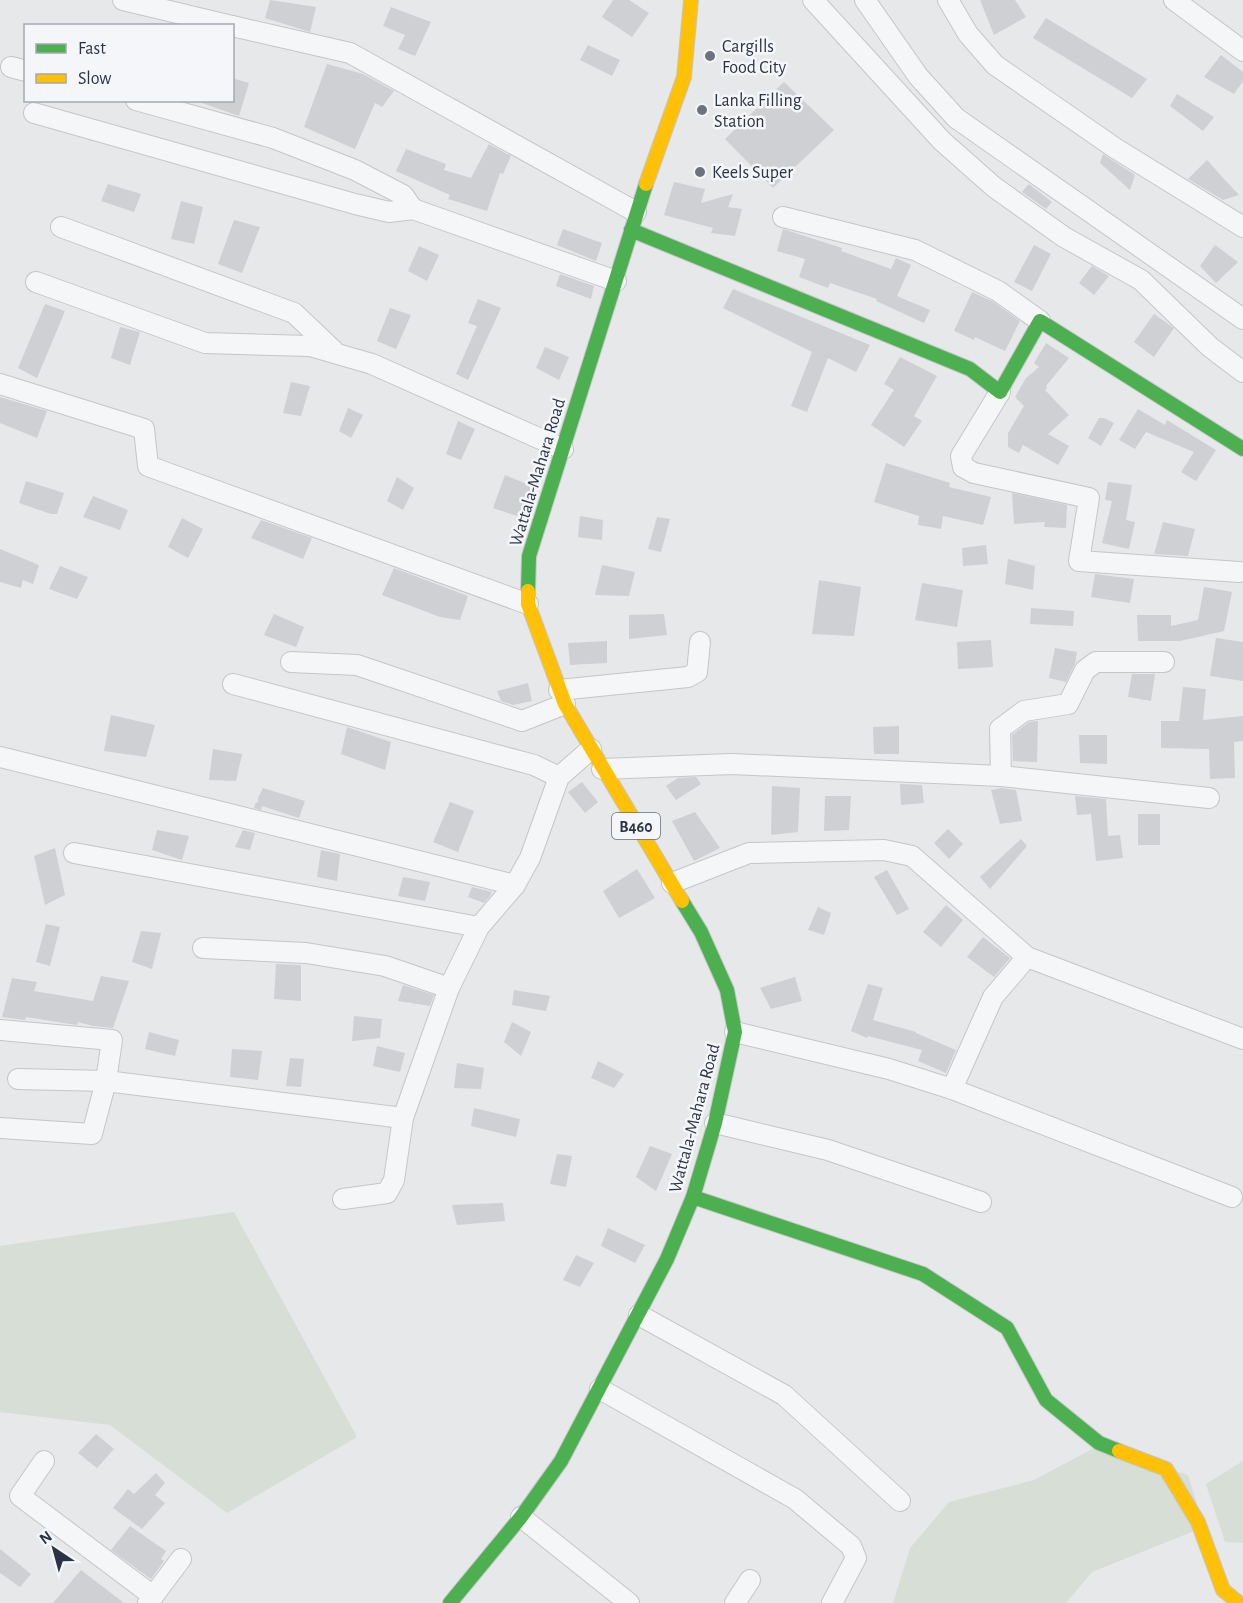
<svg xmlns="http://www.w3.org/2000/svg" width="1243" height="1603" font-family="'Alegreya Sans',sans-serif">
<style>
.green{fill:#d6ded6}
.building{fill:#ced0d3}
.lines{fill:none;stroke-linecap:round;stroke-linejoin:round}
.street-casing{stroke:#c4c6c8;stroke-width:22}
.fast-casing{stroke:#c4c6c8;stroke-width:16}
.slow-casing{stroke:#c4c6c8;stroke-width:16}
.street{stroke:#f5f6f7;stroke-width:20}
.fast{stroke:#4caf50;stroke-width:14}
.slow{stroke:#ffc107;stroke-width:14}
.poi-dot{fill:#6c737f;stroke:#f4f6f9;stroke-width:2}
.labels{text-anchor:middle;stroke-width:5;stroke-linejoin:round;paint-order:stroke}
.shield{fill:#f4f6f9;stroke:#676e7b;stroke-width:1.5}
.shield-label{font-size:16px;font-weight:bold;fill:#2b3445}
.poi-label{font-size:18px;fill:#2b3445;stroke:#f4f6f9;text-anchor:start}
.street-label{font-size:18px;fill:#2b3445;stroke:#f4f6f9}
</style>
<rect width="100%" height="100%" fill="#e6e8ea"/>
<g class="green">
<path d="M234,1212L357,1437L227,1513L110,1425L0,1412V1246Z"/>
<path d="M1096,1447L1188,1475L1204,1527L1092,1572L1066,1603H893L910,1548L949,1502L1034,1480Z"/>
<path d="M1243,1461V1543L1225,1542L1206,1484Z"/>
</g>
<g class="building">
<path d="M270,0L316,7L310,32L265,18Z"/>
<path d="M613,0H629L649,13L632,37L602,17Z"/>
<path d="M980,0H1015L1026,17L994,35Z"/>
<path d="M391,7L431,22L415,56L398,49L405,35L383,26Z"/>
<path d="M1046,18L1061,27L1147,79L1132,98L1033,38Z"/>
<path d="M588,45L620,60L612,76L580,60Z"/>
<path d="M1221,55L1243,72V81L1234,94L1204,77Z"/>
<path d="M327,64L363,74L394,91L382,107L375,103L355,149L304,127Z"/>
<path d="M232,78L249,83L239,116L202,103L203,100H232Z"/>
<path d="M784,82L834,130L773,188L725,139Z"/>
<path d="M1177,94L1214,117L1203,131L1170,106Z"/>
<path d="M489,144L511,156L503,174L500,173L487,211L448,199L450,195L396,171L406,149L446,164L444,170L471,178Z"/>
<path d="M1103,154L1135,175L1130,190L1100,163Z"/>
<path d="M1207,160L1224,179L1239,195L1223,200L1188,179Z"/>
<path d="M674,182L705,189L701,203L733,194L728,207L742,209L735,236L711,233L713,228L664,215Z"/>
<path d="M108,184L141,194L134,212L101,201Z"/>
<path d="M1029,184L1052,202L1046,209L1022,192Z"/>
<path d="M181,201L203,207L194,244L171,239Z"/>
<path d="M234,220L260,227L242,273L218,264Z"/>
<path d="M563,229L602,243L596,261L557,245Z"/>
<path d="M783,229L842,248L841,251L891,269L896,258L911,265L897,296L930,310L924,323L876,301L877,299L830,283L828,288L799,277L805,259L777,251Z"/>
<path d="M1034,245L1051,254L1032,291L1014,282Z"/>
<path d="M1215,245L1238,262L1216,283L1200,266Z"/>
<path d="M419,246L439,255L427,281L408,271Z"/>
<path d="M1092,266L1109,276L1094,295L1079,283Z"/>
<path d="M560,274L594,286L591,299L556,286Z"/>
<path d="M733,289L870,345L856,372L828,358L807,412L791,406L812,352L723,308Z"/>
<path d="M972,292L992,301L1020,321L1005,351L975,337L974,340L954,331Z"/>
<path d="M478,299L501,308L468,380L456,374L477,326L468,323Z"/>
<path d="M45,304L65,311L37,378L18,368Z"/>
<path d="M390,308L411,315L396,349L377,341Z"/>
<path d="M1154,314L1174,328L1154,357L1134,342Z"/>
<path d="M120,327L140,332L130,365L111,358Z"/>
<path d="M1046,343L1069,358L1046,386L1047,388L1045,390L1069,415L1048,434L1069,446L1058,465L1023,445L1019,453L1008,447V433L1024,406L1015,397L1026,378L1039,367L1034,363Z"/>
<path d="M545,347L569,357L559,380L536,368Z"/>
<path d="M900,357L937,376L914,416L922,421L904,447L871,425L894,390L884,384Z"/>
<path d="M291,382L310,386L301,416L283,413Z"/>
<path d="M0,397L47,411L37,438L0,423Z"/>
<path d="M348,408L363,415L351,438L339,431Z"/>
<path d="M1138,409L1165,425L1167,420L1216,450L1196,481L1181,472L1194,452L1146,432L1135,449L1119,440Z"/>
<path d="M1099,418H1104L1114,423L1101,446L1088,438Z"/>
<path d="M458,421L475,429L461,460L446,454Z"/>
<path d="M886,463L950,483L949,487L991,497L983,525L943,516L941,529L918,525L919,516L874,502Z"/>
<path d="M505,475L532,486L520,517L493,508Z"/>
<path d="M397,477L414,488L403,510L387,501Z"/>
<path d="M26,481L64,493L57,514H51L19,503Z"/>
<path d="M1108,482L1132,485L1126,520L1135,522L1129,549L1102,543L1112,501L1105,500Z"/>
<path d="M1012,493L1067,505L1066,528L1044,527L1045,522L1014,524Z"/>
<path d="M93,496L128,510L120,530L83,517Z"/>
<path d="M580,516L603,520L602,540L578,537Z"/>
<path d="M657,517L670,519L661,552L648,549Z"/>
<path d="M182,518L203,529L188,558L168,547Z"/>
<path d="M261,520L312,538L303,559L251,538Z"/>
<path d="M1163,522L1195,529L1188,556L1154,554Z"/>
<path d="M986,545L988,564L963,566L962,548Z"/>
<path d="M0,549L39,565L33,584L23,580L21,588L0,582Z"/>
<path d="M1008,559L1035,566L1033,590L1005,584Z"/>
<path d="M602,565L635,572L629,596L595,595Z"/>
<path d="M60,566L88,577L77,599L49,589Z"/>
<path d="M394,568L468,596L460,620L440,617L382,595Z"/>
<path d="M1095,574L1134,579L1130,603L1091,597Z"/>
<path d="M819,580L861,587L854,636L812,634Z"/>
<path d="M922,583L963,590L957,627L915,620Z"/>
<path d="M1204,587L1232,592L1224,631L1180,641H1138L1137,615H1171V626L1198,620Z"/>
<path d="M1031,608L1074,611L1073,626L1030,624Z"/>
<path d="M274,614L304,627L296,647L264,635Z"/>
<path d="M664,614L667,635L629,639V615Z"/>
<path d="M1216,638L1243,642V681L1210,676Z"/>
<path d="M991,640L993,667L958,669L957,642Z"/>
<path d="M607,641V663L570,665L568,643Z"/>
<path d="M1055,648L1077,652L1075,664L1066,682L1049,678Z"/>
<path d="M1132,674H1155L1151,701L1128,697Z"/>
<path d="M528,683L532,701L513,705L501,701L497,691Z"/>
<path d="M1183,687L1206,689L1203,720L1243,716V741L1234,742L1235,778L1210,779L1209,749L1161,748V721H1179Z"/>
<path d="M111,715L155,725L146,757L104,751Z"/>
<path d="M1038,721L1037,762L1013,761L1012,735L1029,722Z"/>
<path d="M899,726V754H874L873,727Z"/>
<path d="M347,727L391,742L385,770L341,754Z"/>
<path d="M1079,735H1107V764L1080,763Z"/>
<path d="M213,749L242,754L236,781L209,780Z"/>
<path d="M696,777L701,784L676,800L666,786L678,778Z"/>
<path d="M582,782L598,802L585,813L568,792Z"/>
<path d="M900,784L922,785L924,803L901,805Z"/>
<path d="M772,786L800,788L798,832L771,835Z"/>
<path d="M263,788L305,801L299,818L262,806L261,810L254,808L256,802L258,803V798Z"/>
<path d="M1001,788L1016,790L1022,821L1000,824L991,790Z"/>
<path d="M825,796H851L849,830L824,831Z"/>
<path d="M1075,796L1106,799L1108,836L1120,835L1123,858L1096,861L1091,814L1077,815Z"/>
<path d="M450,802L474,811L458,852L433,842Z"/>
<path d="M695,812L720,848L694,861L672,821Z"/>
<rect x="1138" y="814" width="22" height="31"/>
<path d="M948,829L963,844L949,859L934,843Z"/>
<path d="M157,830L189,836L182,860L152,850Z"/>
<path d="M243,830L255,833L250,850L235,847Z"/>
<path d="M1021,839L1027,846L990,889L980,877Z"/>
<path d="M55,848L65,895L45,905L34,856Z"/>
<path d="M321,850L340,854L337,881L317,877Z"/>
<path d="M637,869L655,898L619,918L603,891Z"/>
<path d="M887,870L909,909L897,915L874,877Z"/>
<path d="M403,877L430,882L425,901L398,896Z"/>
<path d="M472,887L492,892L490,896L484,903L468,897Z"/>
<path d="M946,905L963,920L941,947L923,932Z"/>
<path d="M818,907L831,913L824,935L808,930Z"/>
<path d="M46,924L60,927L50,966L36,962Z"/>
<path d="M141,931L161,933L152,969L132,962Z"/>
<path d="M983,937L1010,958L994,977L967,957Z"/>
<path d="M276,964L301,965V1001L274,999Z"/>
<path d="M101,976L129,981L113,1028L93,1026L78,1022L77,1025L26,1017L25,1020L2,1017L12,978L37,982L34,991L93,1001Z"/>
<path d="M795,977L802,1001L771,1009L760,988Z"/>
<path d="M868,984L883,988L873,1020L916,1032V1033L956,1050L946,1073L918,1061L922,1050L868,1036L867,1038L851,1031Z"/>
<path d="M403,985L434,995L430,1006L398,1001Z"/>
<path d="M514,990L550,996L546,1011L512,1005Z"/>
<path d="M354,1016L382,1019L380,1038L352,1041Z"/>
<path d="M512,1022L531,1032L521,1056L504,1042Z"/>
<path d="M149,1032L179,1040L175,1056L145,1049Z"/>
<path d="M377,1046L405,1053L400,1072L373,1066Z"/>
<path d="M232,1049L262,1051L258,1080L230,1077Z"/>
<path d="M290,1058L304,1059L301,1087L286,1086Z"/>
<path d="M598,1061L624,1074L614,1088L591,1078Z"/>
<path d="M457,1063L484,1068L481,1089L454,1088Z"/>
<path d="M474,1108L520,1119L516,1137L471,1126Z"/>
<path d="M650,1146L672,1154L656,1191L636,1177Z"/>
<path d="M557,1154L572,1156L566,1187L550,1184Z"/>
<path d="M503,1203L505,1221L457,1225L452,1205Z"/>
<path d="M608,1228L645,1245L635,1263L601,1246Z"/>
<path d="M576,1255L594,1263L580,1287L563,1280Z"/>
<path d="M96,1434L114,1449L97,1468L78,1453Z"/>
<path d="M156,1473L165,1483L155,1495L165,1503L142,1529L113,1508L128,1489L134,1494Z"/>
<path d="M130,1526L166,1551L161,1559L164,1561L151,1579L111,1550Z"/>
<path d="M0,1549L31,1574L20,1587L0,1573Z"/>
<path d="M81,1570L124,1603H53Z"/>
</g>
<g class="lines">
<defs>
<g id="street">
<path d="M123,0L232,26"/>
<path d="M813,0L942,141L994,187L1064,237L1141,280L1210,347L1243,372"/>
<path d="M865,0L918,76L956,118L1243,319"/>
<path d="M948,0L968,34L995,65L1115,148L1243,227"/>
<path d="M1174,0L1243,51"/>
<path d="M232,26L350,53L636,212"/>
<path d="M11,67L26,71"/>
<path d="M136,100L273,138L355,170L403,195L413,209"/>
<path d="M34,113L355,204L389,212L413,209L616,281"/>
<path d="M783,217L915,250L998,291L1040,321"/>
<path d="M61,227L294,313L334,351"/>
<path d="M36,282L205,343L310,346L372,364L563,449"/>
<path d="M0,384L144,429L148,466L528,604"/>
<path d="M1000,392L961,456L963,467L974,473L1089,498L1079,561L1239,572"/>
<path d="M291,662L357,665L522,721L565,704"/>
<path d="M233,684L534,765L559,777"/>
<path d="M559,690L688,677L697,672L700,642"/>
<path d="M0,757L515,885"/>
<path d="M602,769L732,764L1001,776L1209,798"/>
<path d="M1001,776L1000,729L1024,711L1068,704L1085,670L1096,662H1164"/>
<path d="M74,853L479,927"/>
<path d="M672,883L749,853L884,850L912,856L1027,957L1243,1039"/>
<path d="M203,948L306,953L385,966L449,988"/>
<path d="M0,1030L112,1040L106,1081L92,1134L0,1128"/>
<path d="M735,1032L889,1069L952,1089L1232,1197"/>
<path d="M18,1079L106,1081L403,1118"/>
<path d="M952,1089L993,997L1027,957"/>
<path d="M715,1123L828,1150L981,1202"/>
<path d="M343,1199L387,1193L394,1180L403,1118L449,988L479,927L515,885L530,858L559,777L591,749"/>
<path d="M639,1315L784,1395L900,1501"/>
<path d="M600,1389L795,1499L851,1546L856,1558L832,1603"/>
<path d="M44,1461L20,1496L153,1596"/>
<path d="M521,1517L629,1603"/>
<path d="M148,1603L181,1559"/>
<path d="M735,1603L750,1580"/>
</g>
<g id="fast">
<path d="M631,230L970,369L1000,392L1040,321L1243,449"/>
<path d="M528,591L529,556L646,184"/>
<path d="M693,1197L923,1274L1007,1328L1046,1400L1099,1443L1119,1451"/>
<path d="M450,1603L521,1517L561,1461L667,1259L693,1197L715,1123L735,1032L727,990L701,932L682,901"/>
</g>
<g id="slow">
<path d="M646,184L684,77L691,0"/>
<path d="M528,591V604L565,704L682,901"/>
<path d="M1119,1451L1166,1469L1198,1522L1223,1590L1239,1603"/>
</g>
</defs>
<use href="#street" class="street-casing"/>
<use href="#fast" class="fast-casing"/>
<use href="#slow" class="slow-casing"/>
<use href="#street" class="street"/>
<use href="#fast" class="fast"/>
<use href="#slow" class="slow"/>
</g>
<g class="poi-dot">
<circle cx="710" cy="56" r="6"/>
<circle cx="702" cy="110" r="6"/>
<circle cx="700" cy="172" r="6"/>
</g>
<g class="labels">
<rect class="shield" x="612" y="813" width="48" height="26" rx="4.5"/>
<g class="shield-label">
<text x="636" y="832">B460</text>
</g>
<g class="poi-label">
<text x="722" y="52">Cargills<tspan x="722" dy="21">Food City</tspan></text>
<text x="714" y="106">Lanka Filling<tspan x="714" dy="21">Station</tspan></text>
<text x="712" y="178">Keels Super</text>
</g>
<g class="street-label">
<text transform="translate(537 472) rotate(-73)" y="6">Wattala-Mahara Road</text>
<text transform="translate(694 1118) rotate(-75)" y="6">Wattala-Mahara Road</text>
</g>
</g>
<rect x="24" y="24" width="210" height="78" fill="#f4f6f9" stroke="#a4a8b1" stroke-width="1.5"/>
<rect x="36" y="44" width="30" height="9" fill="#4caf50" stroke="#a4a8b1" stroke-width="1.5"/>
<text x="78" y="54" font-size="18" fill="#2b3445">Fast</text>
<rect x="36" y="74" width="30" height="9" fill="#ffc107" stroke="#a4a8b1" stroke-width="1.5"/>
<text x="78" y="84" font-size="18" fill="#2b3445">Slow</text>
<g transform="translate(54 1549) rotate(324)" stroke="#f4f6f9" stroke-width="4.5" paint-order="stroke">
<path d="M0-4.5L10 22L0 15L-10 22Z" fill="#2b3445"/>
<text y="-9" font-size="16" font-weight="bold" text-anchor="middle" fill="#2b3445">N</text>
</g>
</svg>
